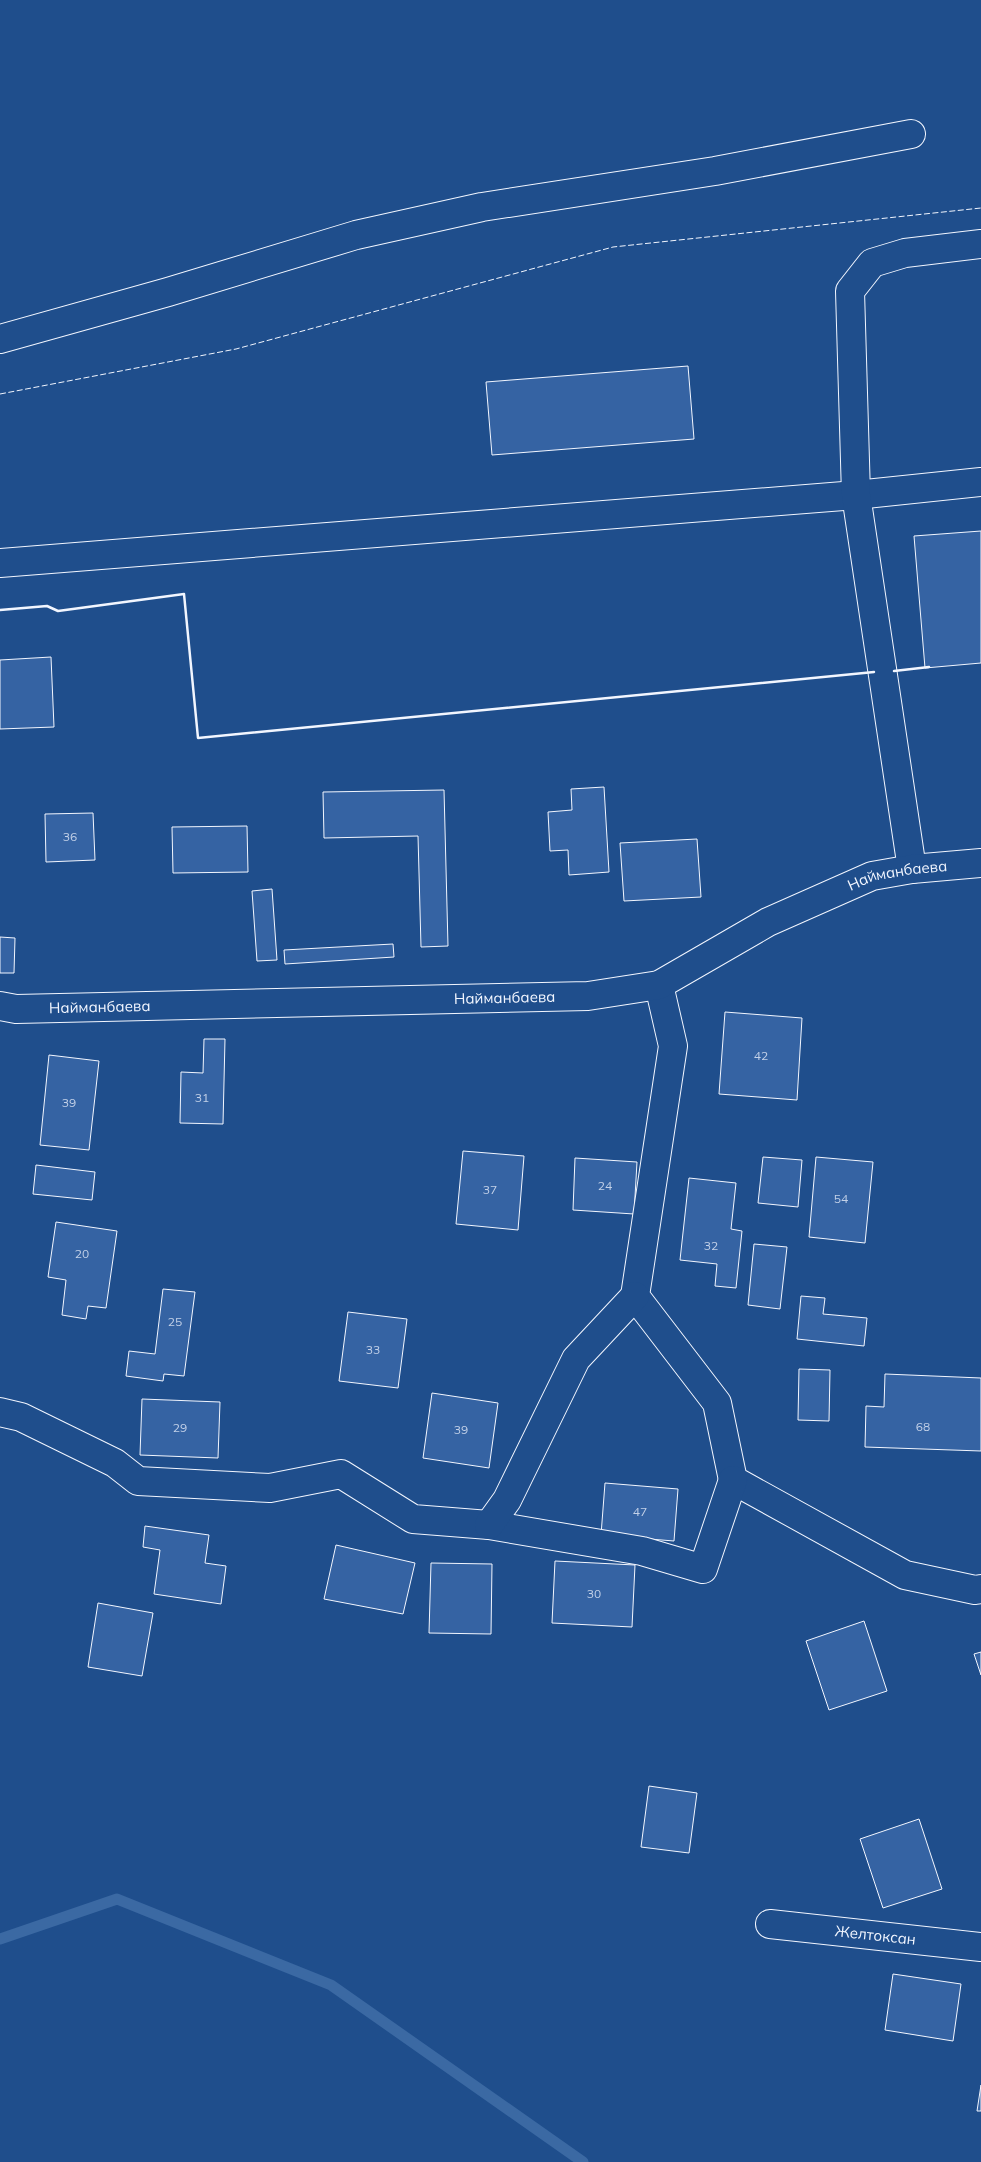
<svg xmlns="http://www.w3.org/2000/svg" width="981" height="2162" font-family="Mulish,sans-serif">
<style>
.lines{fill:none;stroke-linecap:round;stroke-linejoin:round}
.stream{stroke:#3b69a3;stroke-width:11}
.building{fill:#3563a3;stroke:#f2f6ff}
.minor-casing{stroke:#f2f6ff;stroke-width:30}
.major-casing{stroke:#f2f6ff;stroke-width:30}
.minor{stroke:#1f4e8c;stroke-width:28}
.major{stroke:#1f4e8c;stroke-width:28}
.fence{stroke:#f2f6ff;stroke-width:1;stroke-dasharray:6 2.5;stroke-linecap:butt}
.wall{stroke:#f2f6ff;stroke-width:2.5}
.labels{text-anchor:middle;stroke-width:4;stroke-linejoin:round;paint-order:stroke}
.number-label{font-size:12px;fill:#c3d1e8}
.street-label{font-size:15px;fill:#f2f6ff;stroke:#1f4e8c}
</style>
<rect width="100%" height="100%" fill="#1f4e8c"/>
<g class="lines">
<path class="stream" d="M0,1939L117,1899L331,1985L583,2162"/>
</g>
<g class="building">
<path d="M688,366L694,439L492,455L486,382Z"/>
<path d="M981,531V663L925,668L914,536Z"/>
<path d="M51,657L54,727L0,729V660Z"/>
<path d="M604,787L609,872L569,875L568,850L550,851L548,812L572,810L571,789Z"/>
<path d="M444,790L448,946L421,947L418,836L324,838L323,792Z"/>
<path d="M93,813L95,860L46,862L45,814Z"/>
<path d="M247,826L248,872L173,873L172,827Z"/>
<path d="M697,839L701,897L624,901L620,843Z"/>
<path d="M272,889L277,960L257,961L252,891Z"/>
<path d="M0,937L15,938L14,973H0Z"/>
<path d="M393,944L394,957L285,964L284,950Z"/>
<path d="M725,1012L802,1018L797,1100L719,1094Z"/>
<path d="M204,1039H225L223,1124L180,1123L181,1072L203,1073Z"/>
<path d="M49,1055L99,1061L89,1150L40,1145Z"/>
<path d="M463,1151L524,1156L518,1230L456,1224Z"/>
<path d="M763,1157L802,1160L798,1207L758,1203Z"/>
<path d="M816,1157L873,1162L865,1243L809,1237Z"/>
<path d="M575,1158L637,1162L634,1214L573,1210Z"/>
<path d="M36,1165L95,1172L92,1200L33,1194Z"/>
<path d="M689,1178L736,1183L731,1229L742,1231L736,1288L715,1286L717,1264L680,1260Z"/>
<path d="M56,1222L117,1231L106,1308L88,1306L86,1319L62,1315L66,1280L48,1277Z"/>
<path d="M754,1244L787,1247L780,1309L748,1305Z"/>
<path d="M163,1289L195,1292L184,1376L164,1374L163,1381L126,1376L129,1351L155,1354Z"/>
<path d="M801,1296L825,1298L823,1314L867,1318L864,1346L797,1339Z"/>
<path d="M348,1312L407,1319L398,1388L339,1381Z"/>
<path d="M799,1369L830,1370L829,1421L798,1420Z"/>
<path d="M885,1374L981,1378V1451L865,1447L866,1406L884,1407Z"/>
<path d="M432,1393L498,1403L489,1468L423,1458Z"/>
<path d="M142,1399L220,1402L218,1458L140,1455Z"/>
<path d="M605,1483L678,1489L674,1541L601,1535Z"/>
<path d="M145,1526L209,1535L205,1563L226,1566L221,1604L154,1594L160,1550L143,1547Z"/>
<path d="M336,1545L415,1563L403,1614L324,1599Z"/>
<path d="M555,1561L635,1565L632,1627L552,1623Z"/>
<path d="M431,1563L492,1564L491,1634L429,1633Z"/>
<path d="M98,1603L153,1613L142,1676L88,1667Z"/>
<path d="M864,1621L887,1691L829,1710L806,1641Z"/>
<path d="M981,1652V1675L974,1654Z"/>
<path d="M649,1786L697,1793L689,1853L641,1847Z"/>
<path d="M919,1819L942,1889L883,1908L860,1839Z"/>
<path d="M893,1974L961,1984L953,2041L885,2030Z"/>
<path d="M981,2085V2111H977Z"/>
</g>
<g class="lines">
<defs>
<g id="minor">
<path d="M0,339L168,292L356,235L482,207L715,171L911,134"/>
<path d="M0,563L856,495L981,482"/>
<path d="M912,869L856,495L850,291L872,263L905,253L981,244"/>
<path d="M659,985L673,1046L635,1296L717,1403L733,1480L905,1575L975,1590L981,1589"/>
<path d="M0,1412L21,1417L115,1463L138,1481L270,1488L341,1474L413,1519L489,1525L642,1551L703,1569L733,1480"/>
<path d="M489,1525L507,1500L576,1359L635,1296"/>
<path id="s1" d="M770,1924L981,1947"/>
</g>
<g id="major">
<path id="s2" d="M0,1006L16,1009L588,996L659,985L768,922L872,876L912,869L981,863"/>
</g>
</defs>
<use href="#minor" class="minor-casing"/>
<use href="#major" class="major-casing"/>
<use href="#minor" class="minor"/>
<use href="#major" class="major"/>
<path class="fence" d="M0,394L236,349L613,247L981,208"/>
<g class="wall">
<path d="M0,610L47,606L58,611L184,594L198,738L874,672"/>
<path d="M894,671L929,667"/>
</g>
</g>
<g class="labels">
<g class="number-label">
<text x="70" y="841">36</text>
<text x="761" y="1060">42</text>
<text x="202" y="1102">31</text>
<text x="69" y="1107">39</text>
<text x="605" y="1190">24</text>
<text x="490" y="1194">37</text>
<text x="841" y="1203">54</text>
<text x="711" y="1250">32</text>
<text x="82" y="1258">20</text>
<text x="175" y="1326">25</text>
<text x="373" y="1354">33</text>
<text x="923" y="1431">68</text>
<text x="180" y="1432">29</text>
<text x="461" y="1434">39</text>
<text x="640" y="1516">47</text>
<text x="594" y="1598">30</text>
</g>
<g class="street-label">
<text dy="5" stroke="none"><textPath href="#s2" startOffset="925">Найманбаева</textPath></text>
<text dy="5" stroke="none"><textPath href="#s2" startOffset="505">Найманбаева</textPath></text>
<text dy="5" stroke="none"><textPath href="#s2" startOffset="100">Найманбаева</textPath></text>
<text dy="5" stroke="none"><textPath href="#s1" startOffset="106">Желтоксан</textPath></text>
</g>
</g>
</svg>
